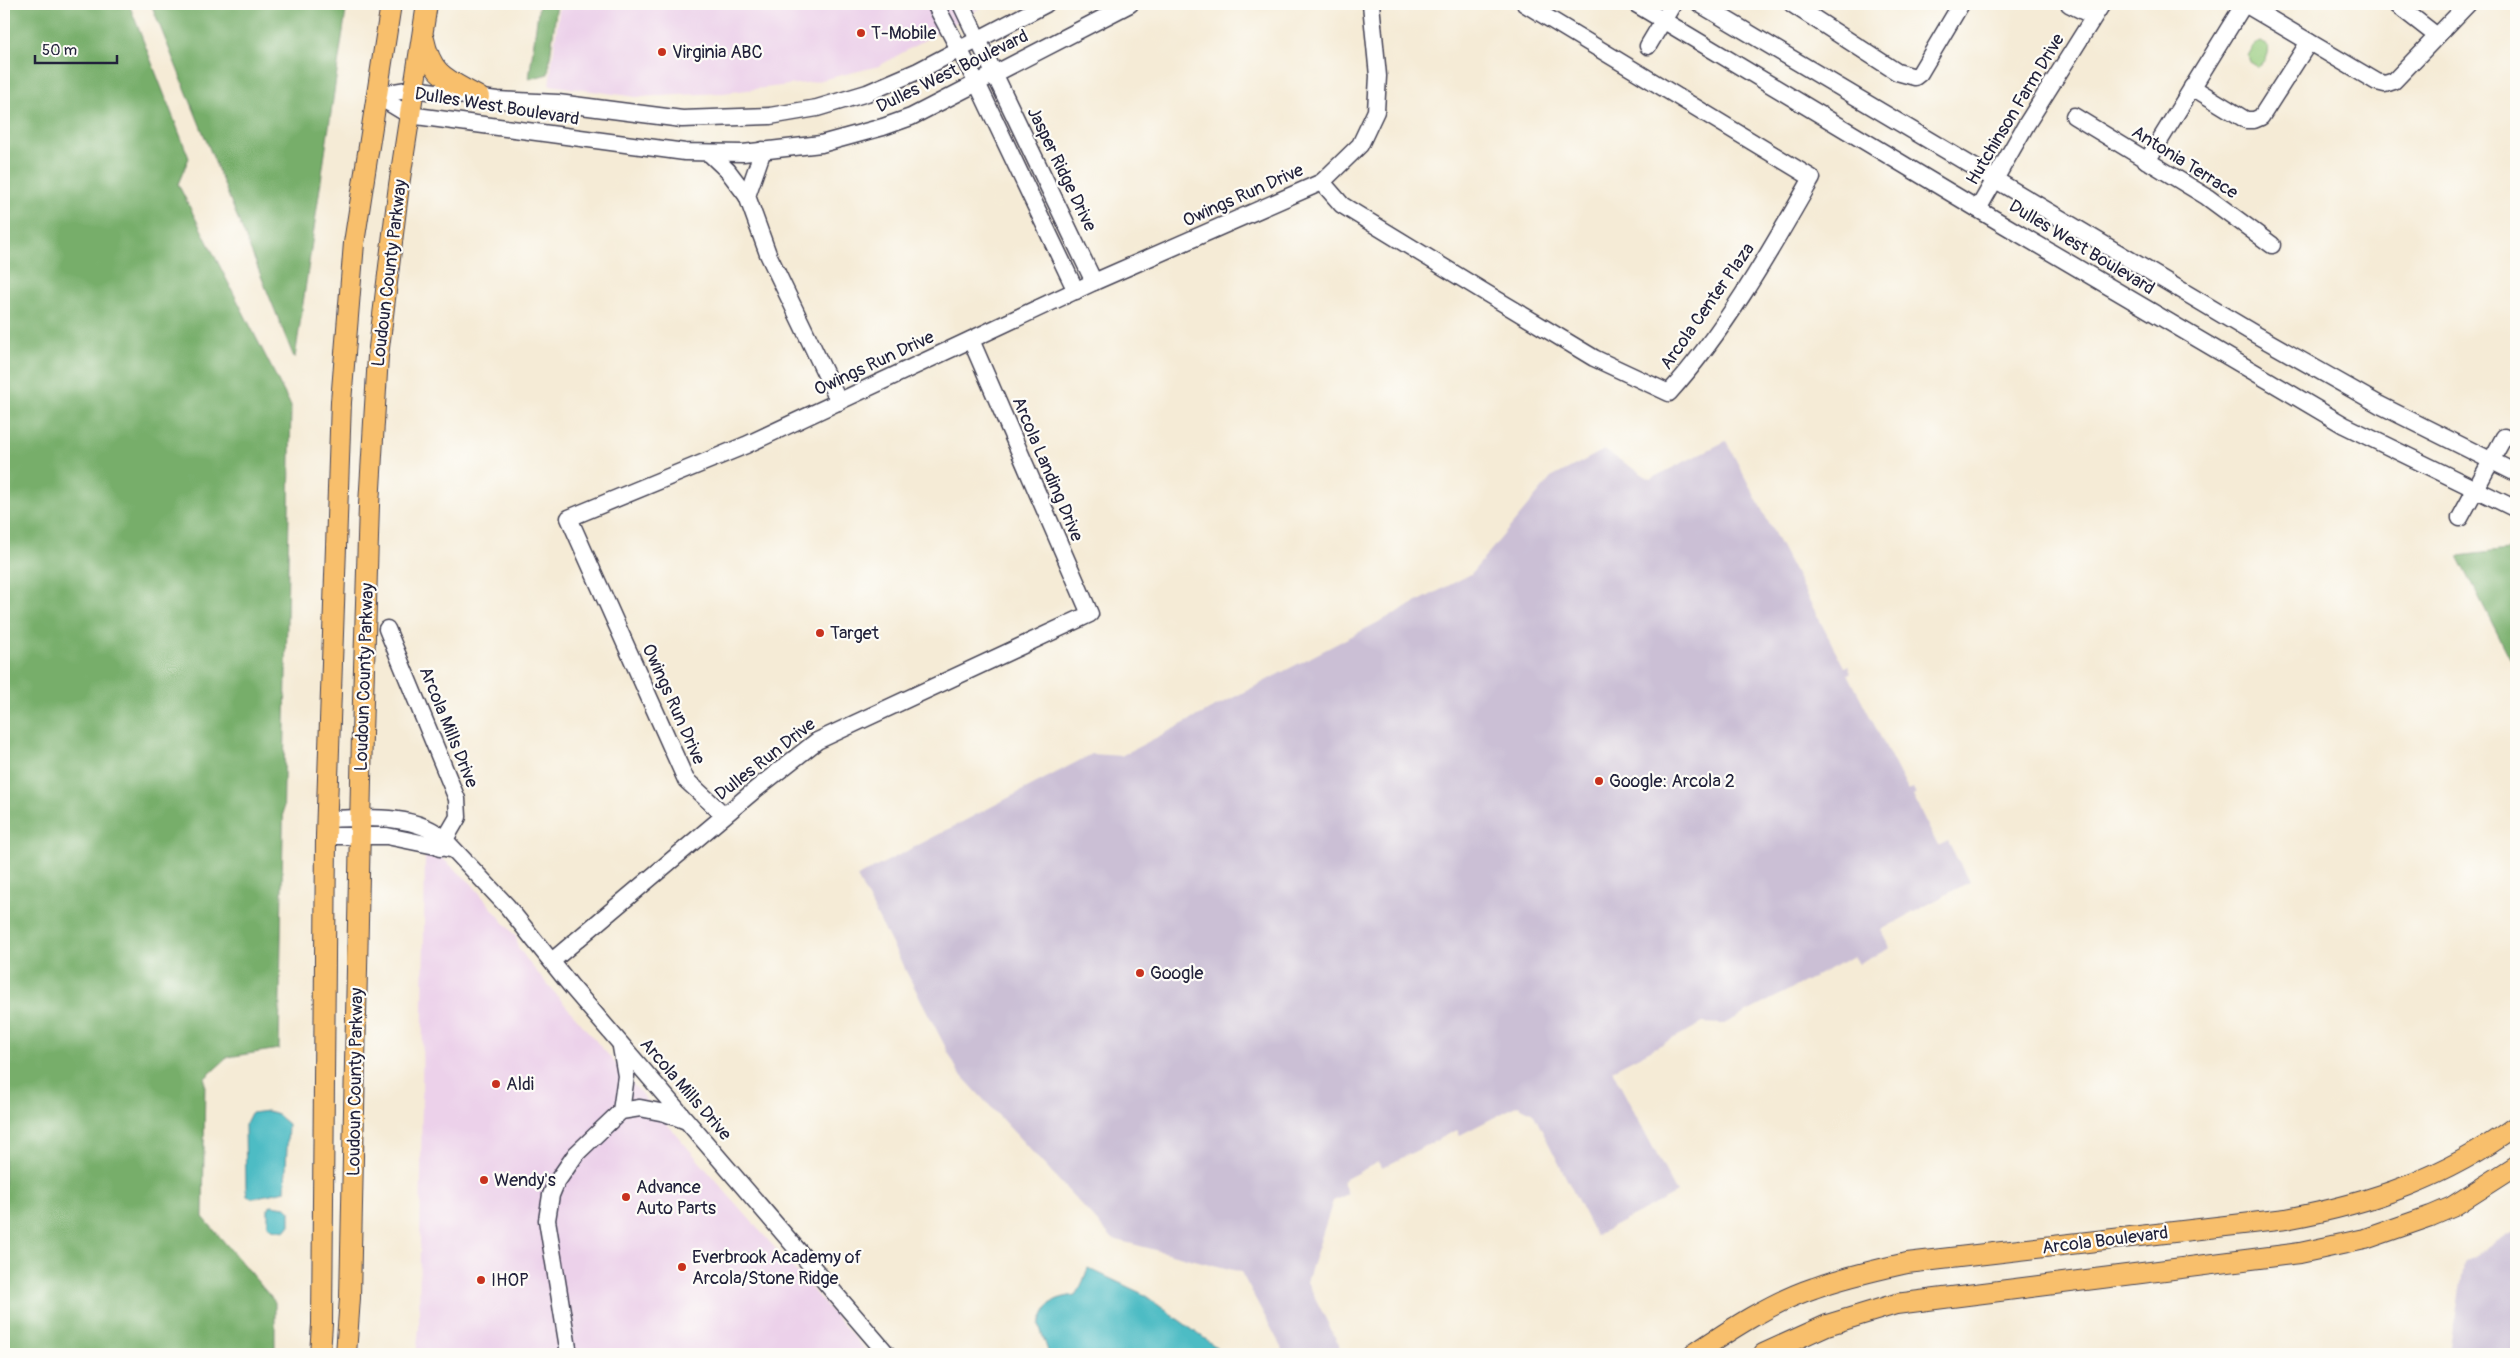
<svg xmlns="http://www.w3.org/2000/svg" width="2520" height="1358" font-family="Pangolin,sans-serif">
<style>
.built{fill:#ecd1ea}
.industrial{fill:#cbbfd5}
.green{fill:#94ca7b;stroke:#5b765b}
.forest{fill:#77ae6b;stroke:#4c6853}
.water{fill:#4ebcc4;stroke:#386f80}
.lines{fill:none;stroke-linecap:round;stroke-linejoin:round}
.minor-casing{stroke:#424052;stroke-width:19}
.major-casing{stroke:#424052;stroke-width:22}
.minor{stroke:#fff;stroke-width:16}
.major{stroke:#f8bf6c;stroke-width:20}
.poi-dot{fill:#c8321e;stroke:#fdfcf7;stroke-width:2}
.labels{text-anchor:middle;stroke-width:4.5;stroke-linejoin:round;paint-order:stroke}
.poi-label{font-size:18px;fill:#22223b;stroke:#fdfcf7;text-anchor:start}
.street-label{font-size:18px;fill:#22223b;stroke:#fdfcf7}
</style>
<rect width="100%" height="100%" fill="#fdfcf7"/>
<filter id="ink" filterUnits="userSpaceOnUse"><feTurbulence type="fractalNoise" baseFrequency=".02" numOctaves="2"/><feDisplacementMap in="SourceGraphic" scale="10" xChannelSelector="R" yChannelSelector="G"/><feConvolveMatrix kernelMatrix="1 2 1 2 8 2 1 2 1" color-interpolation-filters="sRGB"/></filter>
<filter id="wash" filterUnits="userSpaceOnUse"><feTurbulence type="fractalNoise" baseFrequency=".0096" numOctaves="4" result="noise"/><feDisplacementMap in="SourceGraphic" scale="20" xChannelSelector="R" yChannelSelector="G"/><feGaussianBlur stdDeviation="1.12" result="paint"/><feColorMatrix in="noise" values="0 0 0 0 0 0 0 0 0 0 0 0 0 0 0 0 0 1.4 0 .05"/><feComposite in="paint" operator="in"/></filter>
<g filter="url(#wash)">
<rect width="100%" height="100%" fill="#f5ebd6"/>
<g class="built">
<path d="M560,4H988L879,66L813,82L723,93L636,97L549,85Z"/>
<path d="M425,851L442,858L471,883L516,937L518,947L530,964L729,1196L869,1354H416L419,1329Z"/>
</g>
<g class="industrial">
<path d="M1726,441L1844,667L1848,666L1851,672L1848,674L1908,790L1913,788L1916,794L1913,796L1938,846L1948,841L1969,882L1881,930L1890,948L1859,964L1854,956L1724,1024L1703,1023L1612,1070L1677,1193L1596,1236L1533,1113L1518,1105L1460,1135L1457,1130L1382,1168L1378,1162L1342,1181L1348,1194L1333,1201L1307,1282L1339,1345L1340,1354H1285L1241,1272L1113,1239L959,1073L857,877L1092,754L1121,756L1471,574L1551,478L1604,450L1650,479Z"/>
<path d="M2516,1230V1354H2450L2464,1262Z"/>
</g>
<path class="green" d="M2260,42L2268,46C2270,54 2265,63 2258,67L2250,62L2248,56L2254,45Z"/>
<g class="forest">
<path d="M4,4H129L189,158L178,184L291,406L279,1049L228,1057L205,1078L203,1217L275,1302V1354H4Z"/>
<path d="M151,4H347L295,358L293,355Z"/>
<path d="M539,4H557L548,74L529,79Z"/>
<path d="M2508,550L2516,552V670L2458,556Z"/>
</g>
<g class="water">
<path d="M267,1111L275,1113L288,1124L285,1191L252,1198L247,1196L246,1189L245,1125L251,1113Z"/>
<path d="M271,1205L286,1207L290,1211V1225L285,1231L272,1229L268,1225V1209Z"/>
<path d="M1088,1268L1143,1294L1226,1354H1049L1039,1325C1049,1302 1050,1299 1075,1295L1082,1284Z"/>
</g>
</g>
<g filter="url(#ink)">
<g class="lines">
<defs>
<g id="minor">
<path d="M935,4L977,83L1076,291"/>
<path d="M961,4L1094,282"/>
<path d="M1636,4L1996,220L2344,425L2516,509"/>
<path d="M1700,4L2253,333L2380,405L2516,473"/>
<path d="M1792,4L1897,72L1915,77L1920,73L1961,4"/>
<path d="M2069,4L2093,16"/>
<path d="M2245,4L2377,82L2385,84L2394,81L2468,4"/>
<path d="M2396,4L2437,36"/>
<path d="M1648,46L1673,4"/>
<path d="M2192,87L2246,120H2254L2261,117L2309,42"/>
<path d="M376,95L409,115L685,152L743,153L821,144L883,127L911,117L1130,4"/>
<path d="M376,95L413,89L497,100L558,103L682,119L770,116L817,108L867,93L918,71L1046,4"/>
<path d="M2074,116L2207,197L2272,245"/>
<path d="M709,153L728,171L747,196L768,254L839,402"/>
<path d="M2147,161L2244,4"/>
<path d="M1322,182L1342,205L1486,293L1594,358L1669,393C1727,328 1769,253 1812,178L1525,4"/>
<path d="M747,196L763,150"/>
<path d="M1978,209L2026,125L2102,4"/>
<path d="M2460,518L2504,437"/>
<path d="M387,629L457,799L458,817L440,848"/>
<path d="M724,815L686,780L569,518L746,445L1094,282L1322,182L1360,145L1376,111L1378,76L1371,4"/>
<path d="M327,819C364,818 417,813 445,840L507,906L571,986L887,1354"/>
<path d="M326,836H387L450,849"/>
<path d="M552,961L756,789L817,741L1090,614L971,340"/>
<path d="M621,1111L626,1076L621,1047"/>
<path d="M569,1354L547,1220L551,1195L556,1183L576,1154L621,1111L640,1108L665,1113L684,1120"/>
</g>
<g id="major">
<path d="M424,39C432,77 448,79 479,97"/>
<path d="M320,1354L322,1324L326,836L341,402L354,243L391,4"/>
<path d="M346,1354L350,1298L362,734L369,505L378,356L399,185L427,4"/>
<path d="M1694,1354C1731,1329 1772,1302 1814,1288C1844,1277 1876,1270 1907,1263L2286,1219C2372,1203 2445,1178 2516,1126"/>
<path d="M1763,1354L1827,1325L1896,1304L2300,1253L2365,1239L2431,1216L2452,1207L2516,1166"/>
</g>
</defs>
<use href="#minor" class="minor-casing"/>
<use href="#major" class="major-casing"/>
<use href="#minor" class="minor"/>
<use href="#major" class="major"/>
</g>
</g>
<g class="poi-dot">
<circle cx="861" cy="33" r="5"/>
<circle cx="662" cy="52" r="5"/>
<circle cx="820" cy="633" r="5"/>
<circle cx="1599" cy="781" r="5"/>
<circle cx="1140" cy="973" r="5"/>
<circle cx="496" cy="1084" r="5"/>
<circle cx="484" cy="1180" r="5"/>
<circle cx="626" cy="1197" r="5"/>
<circle cx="682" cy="1267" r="5"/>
<circle cx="481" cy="1280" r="5"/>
</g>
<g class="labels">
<g class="poi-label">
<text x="871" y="39">T-Mobile</text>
<text x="672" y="58">Virginia ABC</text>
<text x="830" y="639">Target</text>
<text x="1609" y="787">Google: Arcola 2</text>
<text x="1150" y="979">Google</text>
<text x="506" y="1090">Aldi</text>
<text x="494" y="1186">Wendy's</text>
<text x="636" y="1193">Advance<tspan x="636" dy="21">Auto Parts</tspan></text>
<text x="692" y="1263">Everbrook Academy of<tspan x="692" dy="21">Arcola/Stone Ridge</tspan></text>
<text x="491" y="1286">IHOP</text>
</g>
<g class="street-label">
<text transform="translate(952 71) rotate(-26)" y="6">Dulles West Boulevard</text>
<text transform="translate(497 106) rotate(9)" y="6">Dulles West Boulevard</text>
<text transform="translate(2015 109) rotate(-59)" y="6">Hutchinson Farm Drive</text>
<text transform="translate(2185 162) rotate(32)" y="6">Antonia Terrace</text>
<text transform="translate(1062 169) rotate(64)" y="6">Jasper Ridge Drive</text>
<text transform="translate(1243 195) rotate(-24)" y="6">Owings Run Drive</text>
<text transform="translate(2082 247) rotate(31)" y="6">Dulles West Boulevard</text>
<text transform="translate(389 273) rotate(-83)" y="6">Loudoun County Parkway</text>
<text transform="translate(1707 306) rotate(-55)" y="6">Arcola Center Plaza</text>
<text transform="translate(874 363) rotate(-25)" y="6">Owings Run Drive</text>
<text transform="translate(1048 469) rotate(67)" y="6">Arcola Landing Drive</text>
<text transform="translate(364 677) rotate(-88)" y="6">Loudoun County Parkway</text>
<text transform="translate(674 704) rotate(66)" y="6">Owings Run Drive</text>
<text transform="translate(449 727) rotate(68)" y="6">Arcola Mills Drive</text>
<text transform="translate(765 759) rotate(-38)" y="6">Dulles Run Drive</text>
<text transform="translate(355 1082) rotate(-89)" y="6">Loudoun County Parkway</text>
<text transform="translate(686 1089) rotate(49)" y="6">Arcola Mills Drive</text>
<text transform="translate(2105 1240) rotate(-7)" y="6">Arcola Boulevard</text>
</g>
</g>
<rect width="2520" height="1358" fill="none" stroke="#fdfcf7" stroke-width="20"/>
<path d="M35 55v8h82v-8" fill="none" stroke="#22223b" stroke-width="2.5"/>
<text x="42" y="55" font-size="15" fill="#22223b" stroke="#fdfcf7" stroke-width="4" paint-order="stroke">50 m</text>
</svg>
